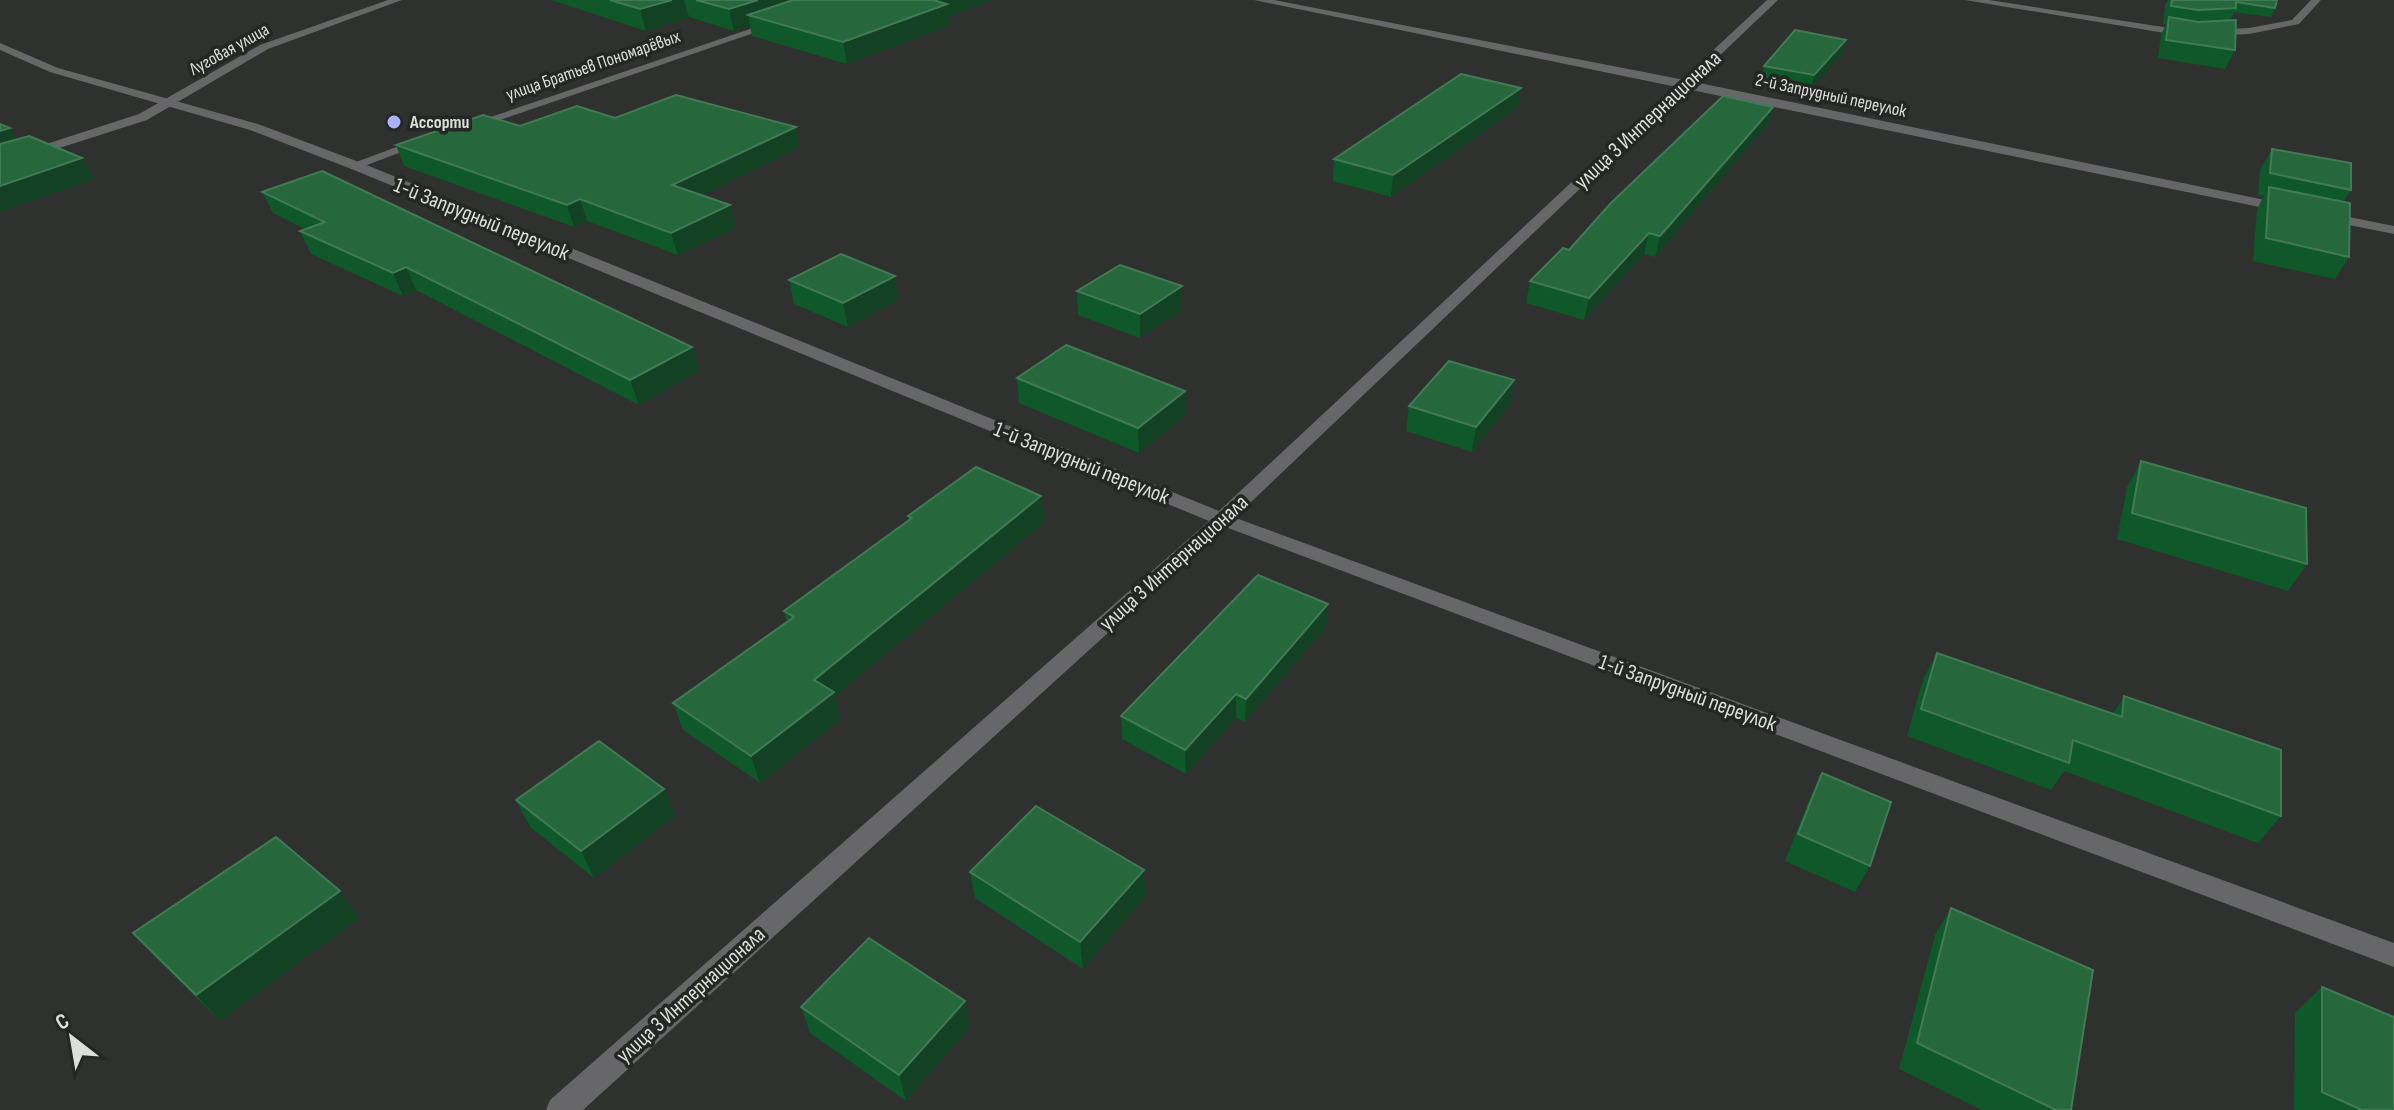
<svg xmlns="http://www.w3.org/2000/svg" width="2394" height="1110" font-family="'Sofia Sans Condensed',sans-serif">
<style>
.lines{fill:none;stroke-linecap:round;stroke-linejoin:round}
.minor{fill:#676769;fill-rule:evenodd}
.tertiary{fill:#676769;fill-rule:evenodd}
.wall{fill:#0f5829}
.shaded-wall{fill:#124223}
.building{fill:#26673c;stroke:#427a55;stroke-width:2}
.poi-dot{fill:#a9b0fc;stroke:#242724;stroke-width:3}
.labels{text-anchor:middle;stroke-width:7;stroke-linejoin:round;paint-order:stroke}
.far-street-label{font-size:18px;fill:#dddfdd;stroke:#242724}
.far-poi-label{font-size:18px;font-weight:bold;fill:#dddfdd;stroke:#242724;text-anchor:start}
.street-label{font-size:22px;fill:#dddfdd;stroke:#242724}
</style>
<rect width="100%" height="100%" fill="#2e312e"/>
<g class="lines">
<g class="minor">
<path d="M388,0H402L268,49L147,120L0,167V159L139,114L260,45Z"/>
<path d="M1254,0H1274L1685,80L2284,204L2291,208L2284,212Z"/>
<path d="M1965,0H1989L2189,31L2249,28L2292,20L2311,0H2321L2299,24L2249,34L2189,37Z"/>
<path d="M771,22L780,24L471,130L461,127Z"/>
<path d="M418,139L428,142L359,168L348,165Z"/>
<path d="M2324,212L2394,226V234L2319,219L2317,216Z"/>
<path d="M1222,513L2394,943V967L1215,523L1212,519Z"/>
</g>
<path class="tertiary" d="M1767,0H1778L1229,523L583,1110H546L550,1100L1209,521L349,168L250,130L50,72L0,50V43L58,68L258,124L359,162L1219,511Z"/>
</g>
<g class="wall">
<path d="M551,0H992L949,16L950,25L847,64L752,36L750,25L734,31L689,17L646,31Z"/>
<path d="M2168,0H2277L2275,8L2271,17L2234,12L2230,20L2235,50L2225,69L2158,58L2161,35L2166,24H2163L2165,5Z"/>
<path d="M1846,40L1842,54L1810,90L1760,81L1764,66Z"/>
<path d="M1521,88L1517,108L1391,197L1333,181L1334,159Z"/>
<path d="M1773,107L1767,125L1655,257L1644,254L1584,320L1526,303L1530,281Z"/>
<path d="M520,126L796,127L800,147L701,195L736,228L678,255L587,221L574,227L404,166L396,145Z"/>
<path d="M2272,149L2351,190L2343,202L2349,257L2335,279L2253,261L2257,209L2264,196L2258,195L2260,170Z"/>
<path d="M262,192L692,347L699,371L639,405L416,290L403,296L311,254L300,231L305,229L273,213Z"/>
<path d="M789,280L899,299L848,327L794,304Z"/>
<path d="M1182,286V310L1140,338L1078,315L1077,291Z"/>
<path d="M1017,378L1185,391V416L1139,453L1019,403Z"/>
<path d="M1510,405L1472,452L1406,431L1409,406Z"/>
<path d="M2141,461L2307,564L2288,591L2117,539L2127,487Z"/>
<path d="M1041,496L1044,522L835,696L841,719L760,783L683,730L673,703L787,622L784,611L909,521L908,516Z"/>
<path d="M1328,604L1326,627L1245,722L1236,718L1186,774L1122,739L1121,716Z"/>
<path d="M1937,653L2113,714L2124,696L2281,816L2258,843L2064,771L2051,790L1907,736L1923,679Z"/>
<path d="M1822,773L1870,866L1855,892L1785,861L1809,800Z"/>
<path d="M664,789L675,816L594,878L530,827L516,800Z"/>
<path d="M1144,870L1145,897L1083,969L975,898L970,872Z"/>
<path d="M1951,908L2071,1110H1982L1899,1069L1935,935Z"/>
<path d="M359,918L220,1021L158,960L133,933Z"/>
<path d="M2322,987L2394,1110H2294L2295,1013Z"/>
<path d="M965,1001L970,1027L906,1101L810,1033L801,1007Z"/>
</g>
<g class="shaded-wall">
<path d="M672,0H684L689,17L646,31L640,9Z"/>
<path d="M758,0H825L748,15L750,25L734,31L729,9Z"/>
<path d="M933,0H992L949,16L950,25L847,64L843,42Z"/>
<path d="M1846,40L1842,54L1810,90L1814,75Z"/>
<path d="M1521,88L1517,108L1391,197L1393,175Z"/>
<path d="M1773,107L1767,125L1655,257L1660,236Z"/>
<path d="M796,127L800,147L678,207L672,185Z"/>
<path d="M10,128L23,149L0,156V131Z"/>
<path d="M82,158L94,179L0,212V186Z"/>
<path d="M580,199L587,221L574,227L567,205Z"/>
<path d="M730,205L736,228L678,255L671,233Z"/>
<path d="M1649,233L1644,254L1584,320L1589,298Z"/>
<path d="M406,267L416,290L403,296L393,273Z"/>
<path d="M895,276L899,299L848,327L843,303Z"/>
<path d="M1182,286V310L1140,338V314Z"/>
<path d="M692,347L699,371L639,405L630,380Z"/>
<path d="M1514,380L1510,405L1472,452L1476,427Z"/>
<path d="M1185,391V416L1139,453L1138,428Z"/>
<path d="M1041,496L1044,522L835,696L841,719L760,783L751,756L814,680Z"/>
<path d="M1328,604L1326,627L1245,722L1246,699Z"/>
<path d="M1236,694V718L1186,774L1185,750Z"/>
<path d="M664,789L675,816L594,878L581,851Z"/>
<path d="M1144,870L1145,897L1083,969L1080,942Z"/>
<path d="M340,891L359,918L220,1021L196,995Z"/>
<path d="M965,1001L970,1027L906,1101L899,1075Z"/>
</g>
<g class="building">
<path d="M610,0H672L640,9Z"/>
<path d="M696,0H758L729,9Z"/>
<path d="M793,0H933L947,4L843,42L748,15Z"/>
<path d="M2172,0H2236V8L2198,10L2171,6Z"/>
<path d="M2236,0H2277L2275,8L2236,2Z"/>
<path d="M2169,17L2198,22L2236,20L2235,50L2166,40Z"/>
<path d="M1795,30L1846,40L1814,75L1764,66Z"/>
<path d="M1461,74L1521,88L1393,175L1334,159Z"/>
<path d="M676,95L796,127L672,185L730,205L671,233L580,199L567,205L396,145L483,115L520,126L577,106L615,118Z"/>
<path d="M1723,96L1773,107L1660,236L1649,233L1589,298L1530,281L1563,248L1569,250L1611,203Z"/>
<path d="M0,124L10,128L0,131Z"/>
<path d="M29,136L82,158L0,186V144Z"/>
<path d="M2272,149L2351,163V190L2270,173Z"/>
<path d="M322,171L692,347L630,380L406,267L393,273L300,231L325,222L262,192Z"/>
<path d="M2269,187L2350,203L2349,257L2266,238Z"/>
<path d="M841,254L895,276L843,303L789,280Z"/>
<path d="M1120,265L1182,286L1140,314L1077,291Z"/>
<path d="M1066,345L1185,391L1138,428L1017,378Z"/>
<path d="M1449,361L1514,380L1476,427L1409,406Z"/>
<path d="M2141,461L2306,508L2307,564L2132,513Z"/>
<path d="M976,467L1041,496L814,680L834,692L751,756L673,703L794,617L784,611L912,518L908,516Z"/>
<path d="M1258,575L1328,604L1246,699L1236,694L1185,750L1121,716Z"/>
<path d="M1937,653L2122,717L2124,696L2281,750V816L2073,740L2069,763L1921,709Z"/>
<path d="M599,741L664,789L581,851L516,800Z"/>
<path d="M1822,773L1891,802L1870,866L1798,834Z"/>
<path d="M1036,806L1144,870L1080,942L970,872Z"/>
<path d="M276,837L340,891L196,995L133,933Z"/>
<path d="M1951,908L2093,970L2071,1110H2056L1917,1043Z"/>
<path d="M869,938L965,1001L899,1075L801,1007Z"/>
<path d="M2322,987L2394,1017V1110H2362L2322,1092Z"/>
</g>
<circle class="poi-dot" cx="394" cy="122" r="8"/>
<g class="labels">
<g class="far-street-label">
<text transform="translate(229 49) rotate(-29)" y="6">Луговая улица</text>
<text transform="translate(593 65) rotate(-19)" y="6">улица Братьев Пономарёвых</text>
<text transform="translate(1831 95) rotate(12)" y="6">2-й Запрудный переулок</text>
</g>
<g class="far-poi-label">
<text x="410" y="128">Ассорти</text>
</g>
<g class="street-label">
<text transform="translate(1647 119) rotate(-43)" y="8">улица 3 Интернационала</text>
<text transform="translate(482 218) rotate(22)" y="8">1-й Запрудный переулок</text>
<text transform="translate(1082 462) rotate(22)" y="8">1-й Запрудный переулок</text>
<text transform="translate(1173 562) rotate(-42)" y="8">улица 3 Интернационала</text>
<text transform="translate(1688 692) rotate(20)" y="8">1-й Запрудный переулок</text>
<text transform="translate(690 994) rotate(-42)" y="8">улица 3 Интернационала</text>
</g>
</g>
<g transform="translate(72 1038) rotate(329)" stroke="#242724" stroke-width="6" paint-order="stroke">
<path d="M0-6L14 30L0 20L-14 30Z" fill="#dddfdd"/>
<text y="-12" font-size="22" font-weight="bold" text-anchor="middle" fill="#dddfdd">С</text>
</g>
</svg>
